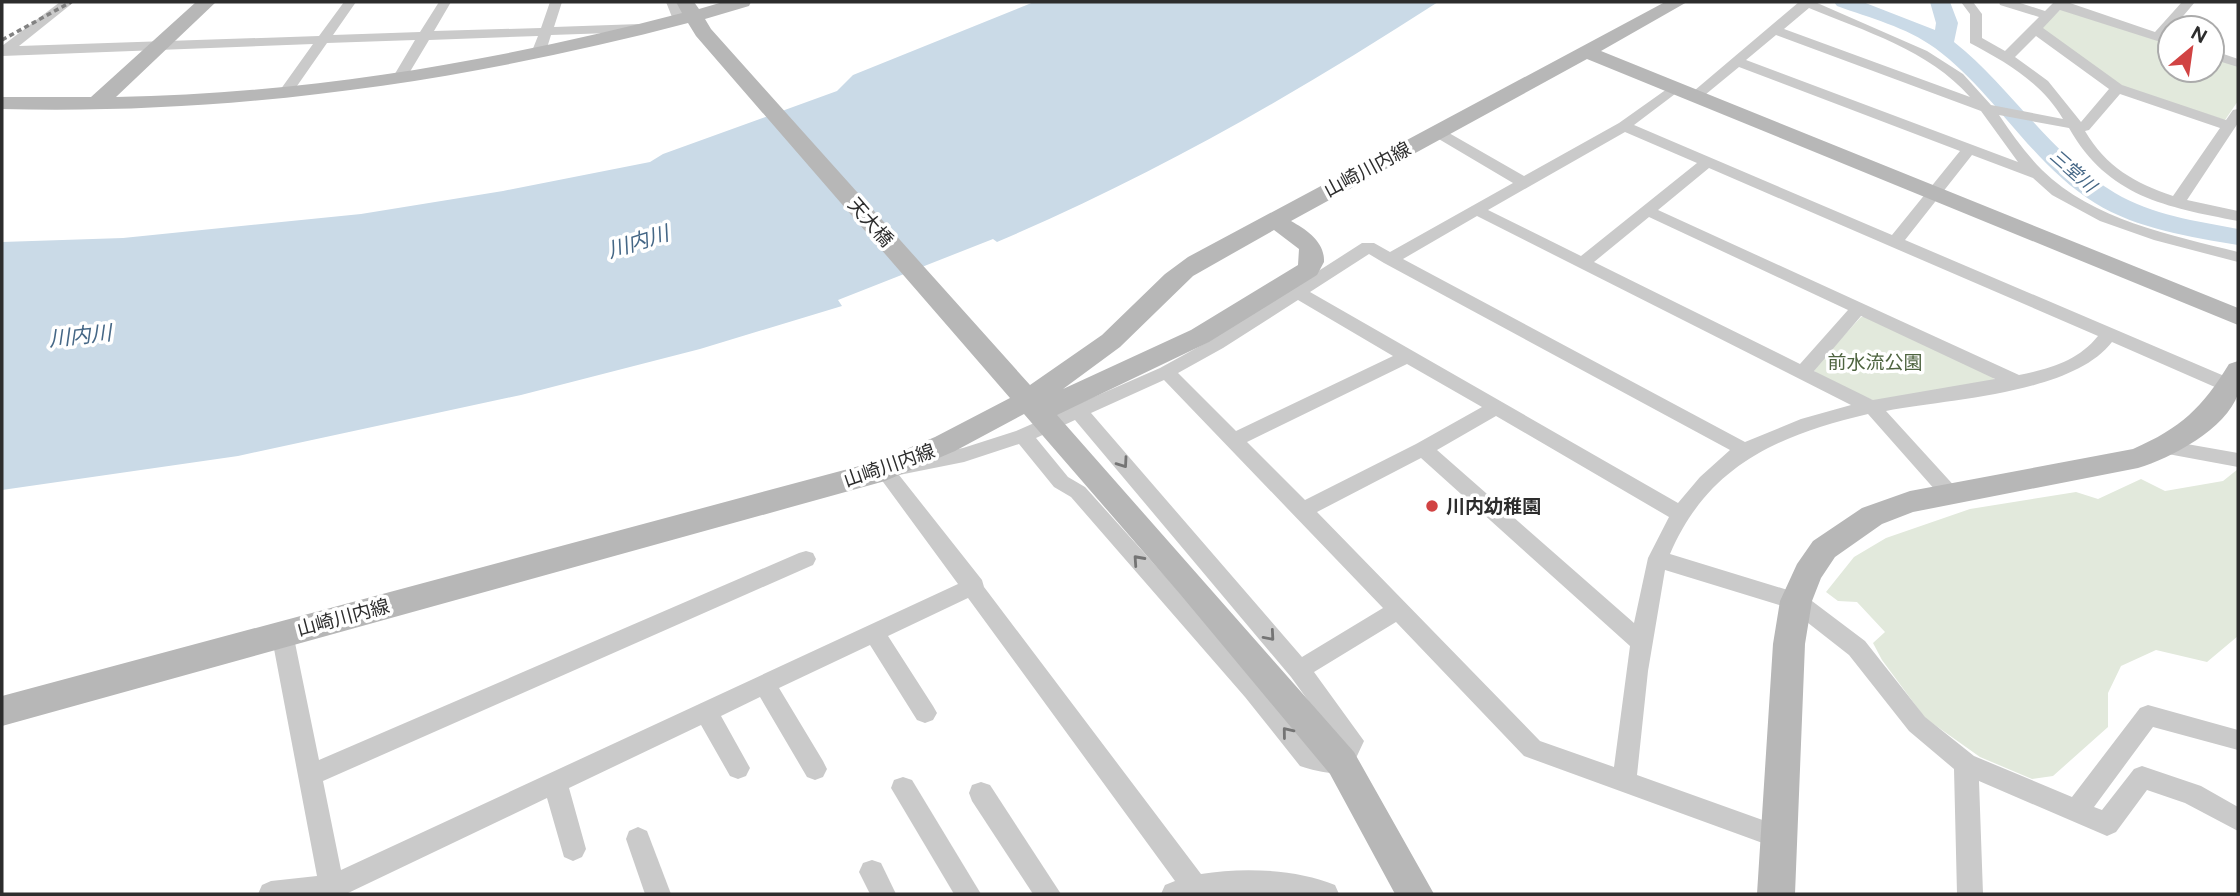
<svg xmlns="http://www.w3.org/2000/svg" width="2240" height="896" font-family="Figtree,'Noto Sans JP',sans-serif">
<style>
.green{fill:#e2e9dc}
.water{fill:#cadae7}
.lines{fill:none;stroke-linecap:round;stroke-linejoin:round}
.river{fill:#cadae7;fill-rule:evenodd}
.street{fill:#cacaca;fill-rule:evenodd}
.secondary{fill:#b7b7b7;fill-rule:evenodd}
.rail{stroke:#828282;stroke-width:3.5;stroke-dasharray:5 3.5;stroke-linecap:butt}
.oneway{stroke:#747474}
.poi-dot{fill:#d14343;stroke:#fff;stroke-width:2.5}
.labels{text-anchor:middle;stroke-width:7;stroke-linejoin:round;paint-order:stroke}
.far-water-label{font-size:18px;font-style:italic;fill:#456786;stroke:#fff}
.street-label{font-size:19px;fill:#2d2d2d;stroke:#fff}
.park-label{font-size:19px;fill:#4e6440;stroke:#fff}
.poi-label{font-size:19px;font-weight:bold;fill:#2d2d2d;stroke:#fff;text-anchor:start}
.water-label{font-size:21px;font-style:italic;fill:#456786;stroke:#fff}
</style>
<rect width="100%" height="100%" fill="#fff"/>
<g class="green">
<path d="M2061,9L2170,43V70H2212V57L2238,65V101L2225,120L2127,89L2044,32L2041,28Z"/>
<path d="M1861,317H1869L1992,374L1995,382L1877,402L1819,376L1813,369Z"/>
<path d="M2238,469V636L2207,662L2156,650L2121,666L2108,693V727L2053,776L2032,779L1980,757L1925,718L1882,660L1873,643L1885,632L1857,602L1838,601L1826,592L1854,557L1886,538L1970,509L2076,492L2098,499L2141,479L2165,491L2223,481Z"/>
</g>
<path class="water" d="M1034,2H1438C1294,95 1154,175 997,242L993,239L838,300L842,306L700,349L521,395L238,456L2,490V242L123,238L361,214L503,191L650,162L663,154L837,91L853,75Z"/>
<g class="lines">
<path class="river" d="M1834,2H1863L1935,30L1936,23L1930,2H1950L1958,23L1954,42C2012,88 2051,156 2115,193C2152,215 2196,221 2238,229V245C2191,237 2137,229 2095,203C2031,164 1995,92 1935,48C1906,27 1870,18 1837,6Z"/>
<g class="street">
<path d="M60,2H74L19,46L319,36L344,2H356L333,35L420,32L439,2H451L434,31L541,28L550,2H562L554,27L640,24L647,28L640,32L551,35L546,51L539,55L532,51L538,36L429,40L405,80L400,81L393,77L415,40L327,43L290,96L285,97L278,93L313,44L2,56V46Z"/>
<path d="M666,2H678L686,19L684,22H674Z"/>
<path d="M1799,2H1815L1927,51L1963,74L1991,105L2063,119C2042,83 2006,62 1970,43V14L1961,2H1973L1982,14V38L2005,51L2039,17L2000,5L1999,2H2017L2045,11L2054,2H2067L2155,32L2182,2H2195L2173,28H2170L2166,36L2170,37V45L2060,10L2043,28L2122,85L2226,120L2233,110L2238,109V123L2187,200L2238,211V221C2166,207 2108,197 2069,128L1999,115C2012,134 2025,153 2042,170C2093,220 2171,235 2238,252V262L2154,240L2100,221L2052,195L2033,178L1972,155L1905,240L2236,381L2238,388L2230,392L2224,391L2112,342C2072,394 1949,399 1886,411L1958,490L1961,495L1958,500L1951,503L1944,500L1868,414C1779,435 1708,465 1670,554L1804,595L1865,641L1925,717L1974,756L2072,797L2140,708L2148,705L2238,730V750L2153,727L2094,807L2102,810L2134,769L2142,766L2201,786L2238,807V831L2185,803L2147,790L2116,832L2107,836L1979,781L1983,894H1957L1954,769L1909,731L1849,655L1789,608L1665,570L1648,671L1637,775L1788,829L1791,837L1788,845L1779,849L1524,756L1396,622L1314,672L1364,741L1350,771C1336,776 1314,771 1300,766L1245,697L1071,497L1054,487L1019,444L964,462L899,475L982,580L984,587L1201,874C1243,867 1296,869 1335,885L1339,894H1161L1165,885L1175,881L968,598L888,636L933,706L937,713L933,720L925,723L917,720L870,645L779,688L823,761L827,769L823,777L815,780L807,777L760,697L721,716L750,768L746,776L738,779L730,776L701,725L569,788L586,849L582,857L573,861L564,857L547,798L346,894H258L262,885L271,881L317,876L271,633L274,627L282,624L290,627L293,633L319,760L799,553L806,551L813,553L816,559L813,565L323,781L341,870L958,584L878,475L875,470L878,465L963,448L1016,431L1160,368L1211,340L1362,243H1374L1390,252L1513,183L1432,135L1430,132L1432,129H1442L1524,176L1619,123L1674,84L1681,88L1679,91L1634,125L1892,235L1960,151L1739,67L1700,99H1690L1688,96ZM1809,8C1864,31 1929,50 1970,97L1784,29ZM1776,35L1981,111L2018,162L1746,60ZM2036,36L2109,89L2081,122L2048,81L2015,57ZM2120,94L2220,128L2173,196C2135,183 2106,167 2085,131L2089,130ZM1625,132L1697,163L1581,256L1488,210ZM1709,168L2098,336C2078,361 2049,369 2019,375L1658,210ZM1477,216L1851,405L1801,419L1745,442L1403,259ZM1649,217L1848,310L1800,364L1594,262ZM1369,254L1384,263L1730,450L1700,477L1678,503L1310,292ZM1298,300L1393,356L1236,431L1178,373L1223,348ZM1861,316L1995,379L1873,400L1814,371ZM1407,364L1482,407L1416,444L1305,500L1247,442ZM1164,380L1383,608L1302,657L1091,413ZM1496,416L1669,517L1648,558L1634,623L1437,450ZM1075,420L1291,677L1339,743L1335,751L1315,748L1261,683L1085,487L1068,477L1036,438ZM1421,458L1630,646L1614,767L1540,741L1317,512Z"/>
<path d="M2212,50L2238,59V67L2212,59Z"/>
<path d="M2164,440L2238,453V467L2157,452L2154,447L2157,442Z"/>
<path d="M903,777L912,780L981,894H954L891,788L894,780Z"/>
<path d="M981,782L990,785L1061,894H1033L972,801L969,793L972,785Z"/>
<path d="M638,827L647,831L671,894H645L626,839L629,831Z"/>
<path d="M872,860L881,863L896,894H870L859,872L863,863Z"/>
</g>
<g class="secondary">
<path d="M196,2H216L116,97C306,94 498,61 682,13L676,2H694L699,9L723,2H751L749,6L705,19L711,29L1030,385L1102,335L1165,274L1188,257L1665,2H1687L1601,51L2238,308V325L1587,59L1291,221C1307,230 1325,242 1324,262L1317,275L1209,342L1057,415L1354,752L1434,894H1395L1330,774L1180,594L1024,414L955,451L885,481L2,726V696L878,461L935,437L1010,398L696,36L688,23C464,82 233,115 2,109V97H91ZM1274,230L1299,249L1298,265L1191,330L1063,389L1120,347L1193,276Z"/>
<path d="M2238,361C2238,370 2240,385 2238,394C2226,429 2171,458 2138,468L1913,512L1882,524L1835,557L1821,578L1812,601L1805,644L1795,894H1757L1773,644L1780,601L1797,564L1813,541L1862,508L1910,491L2133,449C2181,428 2202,408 2229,364Z"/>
</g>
<path class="rail" d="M2,40L71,2"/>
</g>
<defs><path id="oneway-chevron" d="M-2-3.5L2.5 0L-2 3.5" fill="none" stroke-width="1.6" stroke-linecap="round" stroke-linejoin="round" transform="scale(1.75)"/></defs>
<g class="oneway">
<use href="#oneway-chevron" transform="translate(1123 463) rotate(55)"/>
<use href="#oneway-chevron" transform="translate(1138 560) rotate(-132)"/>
<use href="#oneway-chevron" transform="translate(1270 636) rotate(49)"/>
<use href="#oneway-chevron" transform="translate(1287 732) rotate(-129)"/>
</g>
<circle class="poi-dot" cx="1432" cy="506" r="7"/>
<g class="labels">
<g class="far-water-label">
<text transform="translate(2073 171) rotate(41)" y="6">三堂川</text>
</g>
<g class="street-label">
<text transform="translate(1367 169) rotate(-28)" y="7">山崎川内線</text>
<text transform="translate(871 222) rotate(49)" y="7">天大橋</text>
<text transform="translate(889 465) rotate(-19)" y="7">山崎川内線</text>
<text transform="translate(343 617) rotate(-15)" y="7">山崎川内線</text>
</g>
<g class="park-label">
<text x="1875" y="369">前水流公園</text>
</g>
<g class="poi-label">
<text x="1446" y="513">川内幼稚園</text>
</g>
<g class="water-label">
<text transform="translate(638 242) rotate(-17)" y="7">川内川</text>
<text transform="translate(80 336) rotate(-6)" y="7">川内川</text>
</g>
</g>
<rect width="2240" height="896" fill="none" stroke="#2d2d2d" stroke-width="7"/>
<g transform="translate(2191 49) rotate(29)"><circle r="33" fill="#ffffff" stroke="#ababab" stroke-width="2"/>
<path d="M0-5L12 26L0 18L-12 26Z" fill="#d14343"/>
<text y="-10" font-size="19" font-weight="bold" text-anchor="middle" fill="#2d2d2d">N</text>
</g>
</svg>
